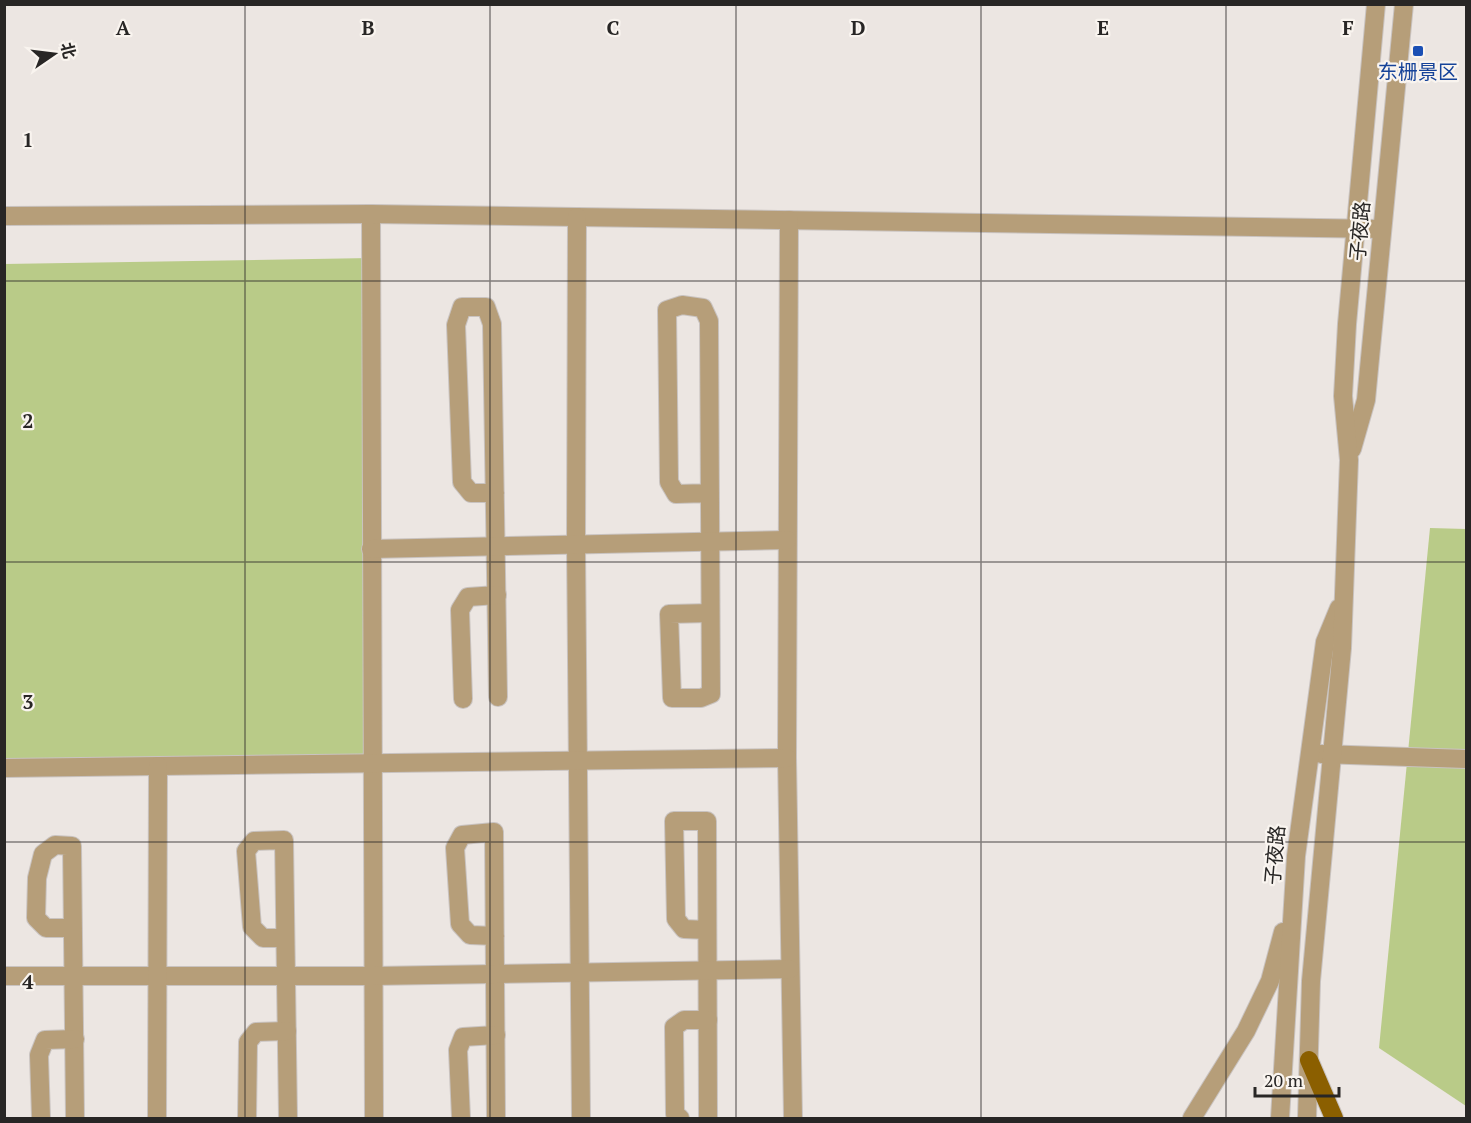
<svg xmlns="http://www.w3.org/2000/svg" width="1471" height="1123" font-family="'PT Serif','Noto Sans SC',serif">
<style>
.green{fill:#b9cb88}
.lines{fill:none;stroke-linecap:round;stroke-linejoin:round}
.minor-casing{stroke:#c9c3c0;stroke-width:20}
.major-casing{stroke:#c9c3c0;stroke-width:20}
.minor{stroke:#b69e79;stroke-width:18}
.major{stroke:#8b5f00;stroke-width:18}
.grid{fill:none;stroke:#282625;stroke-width:1.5;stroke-opacity:0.55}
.transit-dot{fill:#1a4fb4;stroke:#f9f4ef;stroke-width:2}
.labels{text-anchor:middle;stroke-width:4.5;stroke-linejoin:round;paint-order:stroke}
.transit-label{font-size:20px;fill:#164399;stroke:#f9f4ef}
.street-label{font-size:20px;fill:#282625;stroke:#f9f4ef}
.grid-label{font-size:20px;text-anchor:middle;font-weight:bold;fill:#282625;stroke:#f9f4ef;stroke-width:4.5;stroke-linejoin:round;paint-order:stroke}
</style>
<rect width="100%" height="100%" fill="#ece6e2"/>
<g class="green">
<path d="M371,258L372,762L5,768L4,264Z"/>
<path d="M1430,528L1466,529V1106L1379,1048Z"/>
</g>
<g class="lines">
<defs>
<g id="minor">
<path d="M371,214L374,1118"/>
<path d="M4,216L371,214L1382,229"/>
<path d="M577,217L576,545L581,1118"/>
<path d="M789,220L787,758L793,1118"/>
<path d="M1352,449L1366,400L1404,4"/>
<path d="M495,493H471L462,482L456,325L462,307H486L492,324C495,449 497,573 498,697"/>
<path d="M710,493L676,494L669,482L667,310L682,305L703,308L709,321L711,694L701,698H672L669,614L710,613"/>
<path d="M371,549L787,540"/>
<path d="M463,699L460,610L468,597L497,595"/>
<path d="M1321,754L1466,759"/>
<path d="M4,768L787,758"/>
<path d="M73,928H46L36,918L37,878L43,854L55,845L72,846L75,1118"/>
<path d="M707,930L684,929L676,919L674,821H707C707,920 708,1019 708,1118"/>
<path d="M495,936L470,935L460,924L455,848L462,835L494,832L496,1118"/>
<path d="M285,938H263L252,927L246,851L254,841L284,840L288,1118"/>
<path d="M4,976H373L790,969"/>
<path d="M41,1118L39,1055L45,1040L75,1039"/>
<path d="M157,1118L158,766"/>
<path d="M247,1118L248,1042L256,1032L287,1031"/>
<path d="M461,1118L458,1050L463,1037L496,1035"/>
<path d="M680,1118L675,1114L674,1027L684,1020H708"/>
<path d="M1192,1118L1246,1031L1270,981L1283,932"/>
<path d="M1280,1118L1296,856L1325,642L1339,608"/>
<path d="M1307,1118L1311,981L1342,648L1349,460L1343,396L1347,324L1376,4"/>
</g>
<path id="major" d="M1309,1060L1334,1118"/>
</defs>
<use href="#minor" class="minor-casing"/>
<use href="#major" class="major-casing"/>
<use href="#minor" class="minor"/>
<use href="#major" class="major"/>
</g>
<path class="grid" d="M245,4V1118M490,4V1118M736,4V1118M981,4V1118M1226,4V1118M4,281H1466M4,562H1466M4,842H1466"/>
<rect class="transit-dot" x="1412" y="45" width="12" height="12" rx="3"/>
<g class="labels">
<g class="transit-label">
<text x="1418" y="79">东栅景区</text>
</g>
<g class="street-label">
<text transform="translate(1360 231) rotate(-85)" y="7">子夜路</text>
<text transform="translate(1275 855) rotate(-85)" y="7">子夜路</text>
</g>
</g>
<g class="grid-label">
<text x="123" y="35">A</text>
<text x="368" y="35">B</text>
<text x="613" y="35">C</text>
<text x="858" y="35">D</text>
<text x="1103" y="35">E</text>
<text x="1348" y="35">F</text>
<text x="28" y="147">1</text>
<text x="28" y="428">2</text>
<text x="28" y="709">3</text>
<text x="28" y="989">4</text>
</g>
<rect width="1471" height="1123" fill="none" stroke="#282625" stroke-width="12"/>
<g transform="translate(54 54) rotate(76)" stroke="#f9f4ef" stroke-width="4.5" paint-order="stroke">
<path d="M0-4.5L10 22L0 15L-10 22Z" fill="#282625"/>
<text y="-9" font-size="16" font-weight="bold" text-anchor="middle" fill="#282625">北</text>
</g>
<path d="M1255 1087v9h84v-9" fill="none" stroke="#282625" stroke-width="3"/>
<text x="1264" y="1087" font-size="18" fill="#282625" stroke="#f9f4ef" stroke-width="4.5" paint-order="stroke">20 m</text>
</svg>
